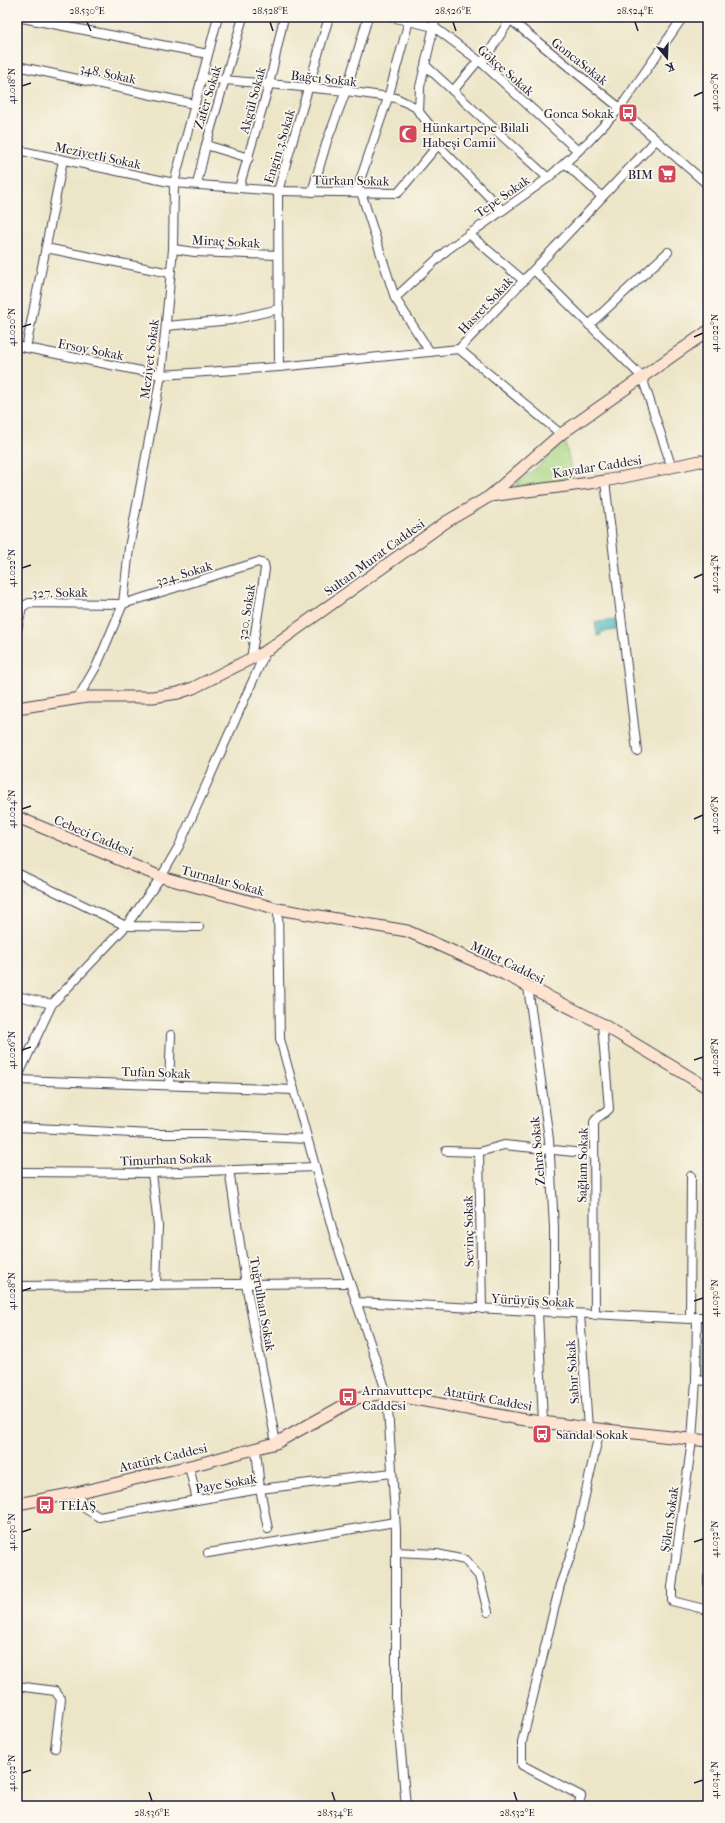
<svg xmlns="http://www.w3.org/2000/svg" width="725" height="1823" font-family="'IM FELL French Canon',serif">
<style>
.green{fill:#a6d583;stroke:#647c5f}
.water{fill:#47b6bd;stroke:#346c7c}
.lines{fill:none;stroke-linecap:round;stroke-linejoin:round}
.street-casing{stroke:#403f50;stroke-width:10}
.secondary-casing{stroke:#403f50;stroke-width:13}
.street{stroke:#fff;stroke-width:8}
.secondary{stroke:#fde4d0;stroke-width:11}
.ticks{fill:none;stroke:#22223b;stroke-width:1.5}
.labels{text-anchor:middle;stroke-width:3.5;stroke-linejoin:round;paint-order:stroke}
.street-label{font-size:13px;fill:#22223b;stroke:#fbf7ec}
.poi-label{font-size:13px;fill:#22223b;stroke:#fbf7ec;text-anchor:start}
.neatline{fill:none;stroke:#22223b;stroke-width:1.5}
.ticks-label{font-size:10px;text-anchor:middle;fill:#22223b}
</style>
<rect width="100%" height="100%" fill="#fbf7ec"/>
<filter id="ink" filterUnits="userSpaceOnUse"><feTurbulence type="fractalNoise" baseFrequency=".025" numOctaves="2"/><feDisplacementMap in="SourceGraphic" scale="8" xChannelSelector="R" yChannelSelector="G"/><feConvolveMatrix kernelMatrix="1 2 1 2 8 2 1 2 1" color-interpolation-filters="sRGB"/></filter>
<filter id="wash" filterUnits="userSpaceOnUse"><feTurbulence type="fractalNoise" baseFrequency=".012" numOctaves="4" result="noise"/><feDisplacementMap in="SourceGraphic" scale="16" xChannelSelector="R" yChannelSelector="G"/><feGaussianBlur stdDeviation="0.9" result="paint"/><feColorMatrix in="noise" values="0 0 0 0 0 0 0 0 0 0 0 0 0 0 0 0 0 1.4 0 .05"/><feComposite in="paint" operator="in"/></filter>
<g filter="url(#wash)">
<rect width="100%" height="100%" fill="#ece5c7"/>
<g class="green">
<path d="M564,437L573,477L558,481L517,487V483L544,462Z"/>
<path d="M703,1319L708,1320V1378L698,1377Z"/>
</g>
<path class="water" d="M616,620V630L601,632V635L597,636L595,622Z"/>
</g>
<g filter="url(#ink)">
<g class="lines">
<defs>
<g id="street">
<path d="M17,17L208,54"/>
<path d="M391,17L434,27L482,63L578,151L565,163L602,197"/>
<path d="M507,17L620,108L708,185"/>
<path d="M482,63L512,17"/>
<path d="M17,66L194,104"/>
<path d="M426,66L548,178"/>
<path d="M202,78L346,91L396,98L415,107L432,128"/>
<path d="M453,91L478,61"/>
<path d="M419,112L420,87L436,17"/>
<path d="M206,145L249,158"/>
<path d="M17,150L174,183L278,191L398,193L438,145L502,210"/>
<path d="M197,184L206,145L243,17"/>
<path d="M239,188L269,85L284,17"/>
<path d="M312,192L327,141L346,91L368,17"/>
<path d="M356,192L388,98L410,17"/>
<path d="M361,192L395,298L430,352"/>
<path d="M469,234L524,281"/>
<path d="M46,248L170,273"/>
<path d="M173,249L195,252L278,255"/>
<path d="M534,270L642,377L672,468"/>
<path d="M395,298L447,250L548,178L588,142L620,108L683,17"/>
<path d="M589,325L668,252"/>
<path d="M166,326L232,320L279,309"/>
<path d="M17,346L161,375L279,367L459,349L656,140"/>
<path d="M26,348L63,160"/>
<path d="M459,349L561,434"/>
<path d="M279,367L278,191L329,17"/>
<path d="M605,481L637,751"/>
<path d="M17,630L22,607L29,603L123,604L258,562L264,564L265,569L251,659"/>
<path d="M78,698L97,665L123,604L129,548L161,375L173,249L174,183L218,17"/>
<path d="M17,873L126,926L199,927"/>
<path d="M278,909L280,1039L334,1235L387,1394L396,1530V1700L406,1806"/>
<path d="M528,987L549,1139L554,1227V1313"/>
<path d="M17,996L52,1004"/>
<path d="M18,1080L294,1090"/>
<path d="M17,1082L20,1072L52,1004L126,926L161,877L179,846L266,651"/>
<path d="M169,1085L171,1035"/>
<path d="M17,1127L151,1134H203L307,1139"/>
<path d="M446,1151L479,1152L504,1145L594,1154"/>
<path d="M479,1152L482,1309"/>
<path d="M229,1169L246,1284L276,1443"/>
<path d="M17,1172L152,1173L315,1167"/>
<path d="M152,1173L158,1226L156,1285"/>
<path d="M17,1286L350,1283"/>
<path d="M356,1302L690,1319L697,1317H708"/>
<path d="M538,1312L543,1422"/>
<path d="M580,1314L588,1428"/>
<path d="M595,1315L594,1122C598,1115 604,1115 609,1109L602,1024"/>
<path d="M697,1317L696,1380L692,1440L672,1587V1601L708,1610"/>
<path d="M690,1319L691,1176"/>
<path d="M696,1380L708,1381"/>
<path d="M256,1449L260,1489L268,1529"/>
<path d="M189,1466L197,1500"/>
<path d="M76,1493L86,1509L99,1517L260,1489L392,1473"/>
<path d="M396,1552L437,1554L465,1560L479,1576L488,1612"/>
<path d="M208,1553L395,1522"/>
<path d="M708,1577V1597"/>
<path d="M17,1686L55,1691L61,1699L55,1748"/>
<path d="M578,1806L581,1796L522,1765V1742L560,1585L573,1549L600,1429"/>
</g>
<g id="secondary">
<path d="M490,496L605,481L700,461L708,462"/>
<path d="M17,708L87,697H153L178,693L193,688L266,651L446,522L490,496L561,434L708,331"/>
<path d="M17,817L161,877L278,909L407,931L504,974L602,1024L708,1088"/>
<path d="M17,1504L76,1493L202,1463L276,1443L357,1398L378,1394L404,1397L519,1419L588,1428L708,1441"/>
</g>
</defs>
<use href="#street" class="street-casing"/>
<use href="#secondary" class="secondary-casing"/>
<use href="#street" class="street"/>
<use href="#secondary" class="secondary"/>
</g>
</g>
<path class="ticks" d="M87,22L91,31M270,22L273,31M453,22L456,31M635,22L638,31M22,86L31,83M694,96L703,92M22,327L31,324M694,337L703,333M22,568L31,565M694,578L703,574M22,809L31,806M694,819L703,815M22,1050L31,1047M694,1060L703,1057M22,1291L31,1288M694,1301L703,1298M22,1532L31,1529M694,1542L703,1539M22,1773L31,1770M694,1783L703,1780M149,1792L152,1801M332,1792L335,1801M514,1792L517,1801"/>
<defs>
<symbol id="bus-square" viewBox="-11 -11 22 22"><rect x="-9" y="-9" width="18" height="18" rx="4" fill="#d1495b" stroke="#fbf7ec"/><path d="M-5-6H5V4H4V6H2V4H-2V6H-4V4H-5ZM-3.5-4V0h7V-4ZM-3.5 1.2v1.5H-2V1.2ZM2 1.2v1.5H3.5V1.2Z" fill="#fff"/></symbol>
<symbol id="mosque-square" viewBox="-11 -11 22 22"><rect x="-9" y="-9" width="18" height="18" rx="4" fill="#d1495b" stroke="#fbf7ec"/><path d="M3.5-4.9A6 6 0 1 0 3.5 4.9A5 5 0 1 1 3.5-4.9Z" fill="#fff"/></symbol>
<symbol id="supermarket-square" viewBox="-11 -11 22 22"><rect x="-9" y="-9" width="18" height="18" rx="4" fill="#d1495b" stroke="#fbf7ec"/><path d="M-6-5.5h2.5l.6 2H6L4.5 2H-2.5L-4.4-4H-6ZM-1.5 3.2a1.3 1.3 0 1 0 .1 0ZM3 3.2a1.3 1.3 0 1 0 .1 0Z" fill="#fff"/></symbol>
</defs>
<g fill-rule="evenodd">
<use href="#bus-square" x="617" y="102" width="22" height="22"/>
<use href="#mosque-square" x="397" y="123" width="22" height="22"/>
<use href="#supermarket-square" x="656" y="163" width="22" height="22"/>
<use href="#bus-square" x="337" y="1386" width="22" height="22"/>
<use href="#bus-square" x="531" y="1423" width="22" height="22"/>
<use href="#bus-square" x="34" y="1494" width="22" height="22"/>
</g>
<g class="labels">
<g class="street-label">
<text transform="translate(580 61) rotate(38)" y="5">GoncaSokak</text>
<text transform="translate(506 70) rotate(41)" y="5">Gökçe Sokak</text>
<text transform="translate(108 73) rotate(12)" y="5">348. Sokak</text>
<text transform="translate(324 78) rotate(6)" y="5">Bağcı Sokak</text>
<text transform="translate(207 97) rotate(-73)" y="5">Zafer Sokak</text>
<text transform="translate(252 100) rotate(-75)" y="5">Akgül Sokak</text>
<text transform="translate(279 146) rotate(-73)" y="5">Engin 3.Sokak</text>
<text transform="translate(98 155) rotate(12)" y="5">Meziyetli Sokak</text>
<text transform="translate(351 180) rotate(1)" y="5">Türkan Sokak</text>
<text transform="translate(502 196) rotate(-35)" y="5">Tepe Sokak</text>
<text transform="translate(226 241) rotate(3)" y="5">Miraç Sokak</text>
<text transform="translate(485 305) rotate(-47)" y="5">Hasret Sokak</text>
<text transform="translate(91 349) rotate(11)" y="5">Ersoy Sokak</text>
<text transform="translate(149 359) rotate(-83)" y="5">Meziyet Sokak</text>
<text transform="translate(597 466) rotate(-9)" y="5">Kayalar Caddesi</text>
<text transform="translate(374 557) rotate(-36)" y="5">Sultan Murat Caddesi</text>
<text transform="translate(184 573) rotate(-17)" y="5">324. Sokak</text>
<text transform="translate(60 592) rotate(-1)" y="5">327. Sokak</text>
<text transform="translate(246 612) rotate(-81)" y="5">320. Sokak</text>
<text transform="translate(94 835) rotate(23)" y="5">Cebeci Caddesi</text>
<text transform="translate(223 880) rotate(15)" y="5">Turnalar Sokak</text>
<text transform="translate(508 962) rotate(26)" y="5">Millet Caddesi</text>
<text transform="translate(156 1072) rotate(2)" y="5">Tufan Sokak</text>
<text transform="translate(537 1151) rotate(-95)" y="5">Zehra Sokak</text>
<text transform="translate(166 1159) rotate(-2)" y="5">Timurhan Sokak</text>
<text transform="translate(582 1165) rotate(-89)" y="5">Sağlam Sokak</text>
<text transform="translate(468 1231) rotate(-91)" y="5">Sevinç Sokak</text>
<text transform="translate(533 1300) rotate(3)" y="5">Yürüyüş Sokak</text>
<text transform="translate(263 1304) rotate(80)" y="5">Tuğrulhan Sokak</text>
<text transform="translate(572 1372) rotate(-94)" y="5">Sabır Sokak</text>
<text transform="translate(488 1398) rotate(10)" y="5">Atatürk Caddesi</text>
<text transform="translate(163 1457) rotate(-13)" y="5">Atatürk Caddesi</text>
<text transform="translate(226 1483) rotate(-10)" y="5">Paye Sokak</text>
<text transform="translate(669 1519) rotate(-82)" y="5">Şölen Sokak</text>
</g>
<g class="poi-label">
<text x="614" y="118" text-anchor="end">Gonca Sokak</text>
<text x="422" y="132">Hünkartpepe Bilali<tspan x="422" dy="15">Habeşi Camii</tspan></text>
<text x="653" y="179" text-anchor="end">BIM</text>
<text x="362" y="1395">Arnavuttepe<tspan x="362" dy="15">Caddesi</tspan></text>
<text x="556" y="1439">Sandal Sokak</text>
<text x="59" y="1510">TEİAŞ</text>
</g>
</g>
<rect width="725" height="1823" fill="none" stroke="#fbf7ec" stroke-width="44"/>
<g transform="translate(667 58) rotate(161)" stroke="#fbf7ec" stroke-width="3" paint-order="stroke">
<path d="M0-3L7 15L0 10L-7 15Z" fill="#22223b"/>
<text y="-6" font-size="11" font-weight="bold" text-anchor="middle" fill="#22223b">K</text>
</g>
<rect x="22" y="22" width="681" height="1779" class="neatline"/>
<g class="ticks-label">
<text x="87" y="14">28.530°E</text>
<text x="270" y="14">28.528°E</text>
<text x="453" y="14">28.526°E</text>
<text x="635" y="14">28.524°E</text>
<text transform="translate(11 86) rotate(-90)" y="4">41.018°N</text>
<text transform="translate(714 92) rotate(-90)" y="4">41.020°N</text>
<text transform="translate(11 327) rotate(-90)" y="4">41.020°N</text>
<text transform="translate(714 333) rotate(-90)" y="4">41.022°N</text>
<text transform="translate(11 568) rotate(-90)" y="4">41.022°N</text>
<text transform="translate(714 574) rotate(-90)" y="4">41.024°N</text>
<text transform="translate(11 809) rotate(-90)" y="4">41.024°N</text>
<text transform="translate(714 815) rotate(-90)" y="4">41.026°N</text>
<text transform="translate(11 1050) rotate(-90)" y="4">41.026°N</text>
<text transform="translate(714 1057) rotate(-90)" y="4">41.028°N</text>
<text transform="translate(11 1291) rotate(-90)" y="4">41.028°N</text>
<text transform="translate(714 1298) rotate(-90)" y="4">41.030°N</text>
<text transform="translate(11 1532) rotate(-90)" y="4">41.030°N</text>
<text transform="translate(714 1539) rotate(-90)" y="4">41.032°N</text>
<text transform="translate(11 1773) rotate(-90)" y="4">41.032°N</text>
<text transform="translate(714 1780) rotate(-90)" y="4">41.034°N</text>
<text x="152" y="1816">28.536°E</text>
<text x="335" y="1816">28.534°E</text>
<text x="517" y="1816">28.532°E</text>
</g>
</svg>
